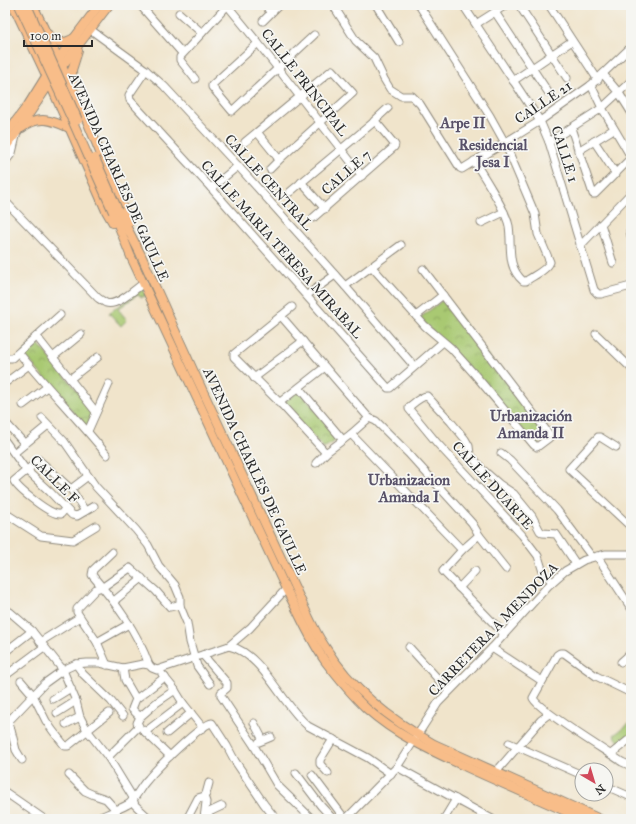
<svg xmlns="http://www.w3.org/2000/svg" width="636" height="824" font-family="'IM FELL Great Primer',serif">
<style>
.green{fill:#a9c972;stroke:#6a7a4e}
.park{fill:url(#park-crowns);stroke:#6a7a4e}
.lines{fill:none;stroke-linecap:round;stroke-linejoin:round}
.minor-casing{stroke:#8e887b;stroke-width:9}
.major-casing{stroke:#8e887b;stroke-width:10}
.minor{stroke:#fff;stroke-width:7}
.major{stroke:#f8bd89;stroke-width:8}
.major-bridge-casing{stroke:#8e887b;stroke-width:10;stroke-linecap:butt}
.major-bridge{stroke:#f8bd89;stroke-width:8}
.labels{text-anchor:middle;stroke-width:3.5;stroke-linejoin:round;paint-order:stroke}
.street-label{font-size:14px;fill:#2b2b2b;stroke:#f6f6f2}
.neighbourhood-label{font-size:15px;font-weight:bold;fill:#585168;stroke:#f6f6f2}
</style>
<defs>
<pattern id="park-crowns" width="20" height="18" patternUnits="userSpaceOnUse"><rect width="20" height="18" fill="#a9c972"/><path d="M2 6a3 3 0 1 1 6 0M12 15a3 3 0 1 1 6 0" fill="none" stroke="#8aa35e"/></pattern>
</defs>
<rect width="100%" height="100%" fill="#f6f6f2"/>
<filter id="ink" filterUnits="userSpaceOnUse"><feTurbulence type="fractalNoise" baseFrequency=".025" numOctaves="2"/><feDisplacementMap in="SourceGraphic" scale="8" xChannelSelector="R" yChannelSelector="G"/><feConvolveMatrix kernelMatrix="1 2 1 2 8 2 1 2 1" color-interpolation-filters="sRGB"/></filter>
<filter id="wash" filterUnits="userSpaceOnUse"><feTurbulence type="fractalNoise" baseFrequency=".012" numOctaves="4" result="noise"/><feDisplacementMap in="SourceGraphic" scale="16" xChannelSelector="R" yChannelSelector="G"/><feGaussianBlur stdDeviation="0.9" result="paint"/><feColorMatrix in="noise" values="0 0 0 0 0 0 0 0 0 0 0 0 0 0 0 0 0 1.4 0 .05"/><feComposite in="paint" operator="in"/></filter>
<g filter="url(#wash)">
<rect width="100%" height="100%" fill="#f0e4cb"/>
<g class="green">
<path d="M142,289L146,296L142,297L137,295L118,309L127,320L121,326L109,313Z"/>
<path d="M630,723L631,724V734L620,743L614,735Z"/>
</g>
<g class="park">
<path d="M445,298L548,436L536,445L420,318Z"/>
<path d="M35,341H36L94,411L88,427L84,425L23,353Z"/>
<path d="M299,390L339,438L324,448L282,404Z"/>
</g>
</g>
<g filter="url(#ink)">
<g class="lines">
<defs>
<g id="minor">
<path d="M140,5L182,53"/>
<path d="M227,5L258,43L362,176"/>
<path d="M266,5L270,13"/>
<path d="M333,5L356,41L374,58L384,79L390,89L401,96H412L420,104L460,168L462,169L540,121L591,85L631,47"/>
<path d="M376,5L399,42"/>
<path d="M419,5L490,116L505,143L535,214L538,234L550,262C547,270 533,276 526,281H523C506,266 512,246 509,226C506,210 484,177 474,161"/>
<path d="M463,5L540,121L549,142L594,290L598,294H601L631,286"/>
<path d="M519,5L567,78"/>
<path d="M549,5L598,80"/>
<path d="M630,5L631,6"/>
<path d="M495,12L548,92"/>
<path d="M179,13L202,33"/>
<path d="M263,21L279,5"/>
<path d="M476,24L506,5"/>
<path d="M91,30L146,70L164,86L238,166L345,286L414,366"/>
<path d="M258,43L212,85V87L232,111L314,35"/>
<path d="M146,70L129,95L130,100L211,188L388,388H390L443,342"/>
<path d="M603,74L619,93L631,112"/>
<path d="M195,79L180,60V57L227,6"/>
<path d="M513,81L572,41"/>
<path d="M591,85L602,108L631,157"/>
<path d="M374,121L388,108"/>
<path d="M571,128L593,194H595L631,158"/>
<path d="M594,141L616,174"/>
<path d="M245,142L332,70L353,93L281,158H278L257,132"/>
<path d="M549,142L602,108L631,81"/>
<path d="M578,151L614,129"/>
<path d="M5,162L12,153L17,132"/>
<path d="M270,169L281,158"/>
<path d="M301,182L325,209"/>
<path d="M211,188L238,166"/>
<path d="M290,192L375,121L395,145L394,147L313,218"/>
<path d="M5,201L98,298C101,300 104,302 106,303C117,307 135,289 144,283"/>
<path d="M481,223L504,212"/>
<path d="M601,224L613,263"/>
<path d="M630,231L631,236"/>
<path d="M580,246L631,193"/>
<path d="M372,267L425,326L451,348L476,376L534,445L537,447L549,438V434L423,269"/>
<path d="M345,286L401,245"/>
<path d="M307,295L335,275"/>
<path d="M292,307L234,354V357L282,405L325,452H327L351,434L369,418"/>
<path d="M281,316L369,418L376,421L408,453L472,523L479,535L506,569"/>
<path d="M416,316L443,295"/>
<path d="M596,334L631,368"/>
<path d="M37,337L96,412"/>
<path d="M19,353C47,388 79,420 107,455"/>
<path d="M53,357L81,334"/>
<path d="M5,358H12L60,315"/>
<path d="M254,378L303,341"/>
<path d="M70,379L98,357"/>
<path d="M5,383L29,365"/>
<path d="M299,388L343,440"/>
<path d="M279,403L325,367"/>
<path d="M23,405L47,387"/>
<path d="M42,418L64,441L96,487L136,530L148,545L159,566L175,585L180,597V606L187,623L190,642L197,666L210,684"/>
<path d="M5,422L25,444"/>
<path d="M88,431L109,384"/>
<path d="M351,434L462,550"/>
<path d="M5,441L26,470L50,492L72,515L77,516L94,506"/>
<path d="M616,447L600,437H598L569,469L631,527"/>
<path d="M14,453L48,425"/>
<path d="M501,453L510,460L557,510L592,557"/>
<path d="M316,463L327,452"/>
<path d="M71,489L88,476"/>
<path d="M65,509L61,514C51,516 18,489 14,481L39,460L71,489L85,511"/>
<path d="M5,513L41,536L73,540L96,526"/>
<path d="M479,535L462,550L443,571L504,634"/>
<path d="M112,552L93,570L92,575C115,602 137,631 149,665"/>
<path d="M597,556L631,608"/>
<path d="M552,582L543,572L538,556L522,535L437,443L409,409V407C414,403 421,396 427,396L451,422L465,439L469,446L470,454L483,470L499,484L514,494L532,516L540,531L543,533L556,534L576,564"/>
<path d="M459,588L475,571"/>
<path d="M114,601L142,578"/>
<path d="M5,610L10,612L32,631L63,670L76,701L80,717L87,730L108,757L132,796L135,805L150,819"/>
<path d="M80,617L97,642L107,665"/>
<path d="M40,642L80,617L77,612V609L96,589L103,587L130,568L156,591L170,607L178,605L180,606"/>
<path d="M97,642L129,624"/>
<path d="M229,646C262,653 282,705 308,726L368,758L391,774"/>
<path d="M409,647L449,691"/>
<path d="M492,648L542,681"/>
<path d="M5,652L32,631"/>
<path d="M203,655L227,683V688L221,693V696L253,744L277,785L312,819"/>
<path d="M621,662L631,653"/>
<path d="M76,664L83,674L111,701L123,716"/>
<path d="M123,668L125,680L136,699"/>
<path d="M162,674L175,690L183,703L203,728"/>
<path d="M5,676L44,647"/>
<path d="M165,677L136,699L132,709L140,717L156,703L175,690"/>
<path d="M21,681L33,695L46,721L53,731L65,746H68L109,713"/>
<path d="M631,693L596,676L564,653H560L557,655L533,698C537,709 608,752 622,762L631,766"/>
<path d="M53,699L71,688"/>
<path d="M57,713L76,701"/>
<path d="M5,718L9,722L16,750L22,760"/>
<path d="M254,723L263,740"/>
<path d="M66,724L80,717"/>
<path d="M5,725L45,683L63,670L76,664L87,663H100L123,668L143,664L149,665L152,668L157,670L229,646L250,628L286,589"/>
<path d="M143,730L170,756"/>
<path d="M145,732L183,703"/>
<path d="M167,733L191,713"/>
<path d="M259,742L271,737"/>
<path d="M509,743L582,775"/>
<path d="M611,754L631,738"/>
<path d="M108,757L139,726L137,723L140,717"/>
<path d="M397,767L492,819"/>
<path d="M496,772L541,720L549,714"/>
<path d="M296,773L321,806L333,819"/>
<path d="M328,773L320,764V760L333,739"/>
<path d="M69,775L85,791L94,795L106,799L116,810"/>
<path d="M312,775L345,819"/>
<path d="M606,786L631,797"/>
<path d="M5,792L44,819"/>
<path d="M203,797L206,794L209,783"/>
<path d="M205,814L222,806"/>
<path d="M96,819C102,816 127,806 130,803C137,796 141,786 148,779C157,768 201,724 212,723L227,746L235,761L264,804L276,819"/>
<path d="M187,819L198,798L201,797L205,799L206,802L204,819"/>
<path d="M346,819L397,767L438,703L492,648L548,586L565,571L584,560L605,554H631"/>
<path d="M444,819L456,799"/>
</g>
<g id="major">
<path d="M13,5L46,75L106,211L113,223"/>
<path d="M33,5L82,109L129,222"/>
<path d="M49,35C56,44 64,44 74,38"/>
<path d="M56,62L99,5"/>
<path d="M60,69L109,5"/>
<path d="M73,84L72,70L78,51"/>
<path d="M22,128C38,115 52,120 69,128"/>
<path d="M5,135L28,105L48,73"/>
<path d="M5,148L17,132L52,80"/>
<path d="M118,210L140,253L193,370L304,607C310,620 316,633 324,645C351,689 389,719 434,744L600,819"/>
<path d="M113,212L131,257L286,589C299,613 309,638 325,661C338,678 352,695 367,709C395,734 429,750 464,766C503,784 543,801 583,819"/>
</g>
</defs>
<use href="#minor" class="minor-casing"/>
<use href="#major" class="major-casing"/>
<use href="#minor" class="minor"/>
<use href="#major" class="major"/>
<defs>
<g id="major-bridge">
<path d="M19,5L73,122L113,212"/>
<path d="M27,5L78,120"/>
<path d="M95,158L118,210"/>
</g>
</defs>
<use href="#major-bridge" class="major-bridge-casing"/>
<use href="#major-bridge" class="major-bridge"/>
</g>
</g>
<g class="labels">
<g class="street-label">
<text transform="translate(305 82) rotate(52)" y="5">CALLE PRINCIPAL</text>
<text transform="translate(543 102) rotate(-34)" y="5">CALLE 21</text>
<text transform="translate(565 154) rotate(72)" y="5">CALLE 1</text>
<text transform="translate(346 172) rotate(-41)" y="5">CALLE 7</text>
<text transform="translate(119 177) rotate(66)" y="5">AVENIDA CHARLES DE GAULLE</text>
<text transform="translate(269 182) rotate(48)" y="5">CALLE CENTRAL</text>
<text transform="translate(282 249) rotate(48)" y="5">CALLE MARIA TERESA MIRABAL</text>
<text transform="translate(255 471) rotate(65)" y="5">AVENIDA CHARLES DE GAULLE</text>
<text transform="translate(55 479) rotate(45)" y="5">CALLE F</text>
<text transform="translate(493 485) rotate(48)" y="5">CALLE DUARTE</text>
<text transform="translate(493 629) rotate(-46)" y="5">CARRETERA A MENDOZA</text>
</g>
<g class="neighbourhood-label">
<text x="463" y="128">Arpe II</text>
<text x="493" y="150">Residencial<tspan x="493" dy="17">Jesa I</tspan></text>
<text x="531" y="421">Urbanización<tspan x="531" dy="17">Amanda II</tspan></text>
<text x="409" y="485">Urbanizacion<tspan x="409" dy="17">Amanda I</tspan></text>
</g>
</g>
<rect width="636" height="824" fill="none" stroke="#f6f6f2" stroke-width="20"/>
<g transform="translate(594 782) rotate(142)"><circle r="19" fill="#f6f6f2" stroke="#a5a5a2"/>
<path d="M0-3L7 15L0 10L-7 15Z" fill="#d1495b"/>
<text y="-6" font-size="11" font-weight="bold" text-anchor="middle" fill="#2b2b2b">N</text>
</g>
<path d="M24 40v6h68v-6" fill="none" stroke="#2b2b2b" stroke-width="2"/>
<text x="30" y="40" font-size="12" fill="#2b2b2b" stroke="#f6f6f2" stroke-width="3" paint-order="stroke">100 m</text>
</svg>
